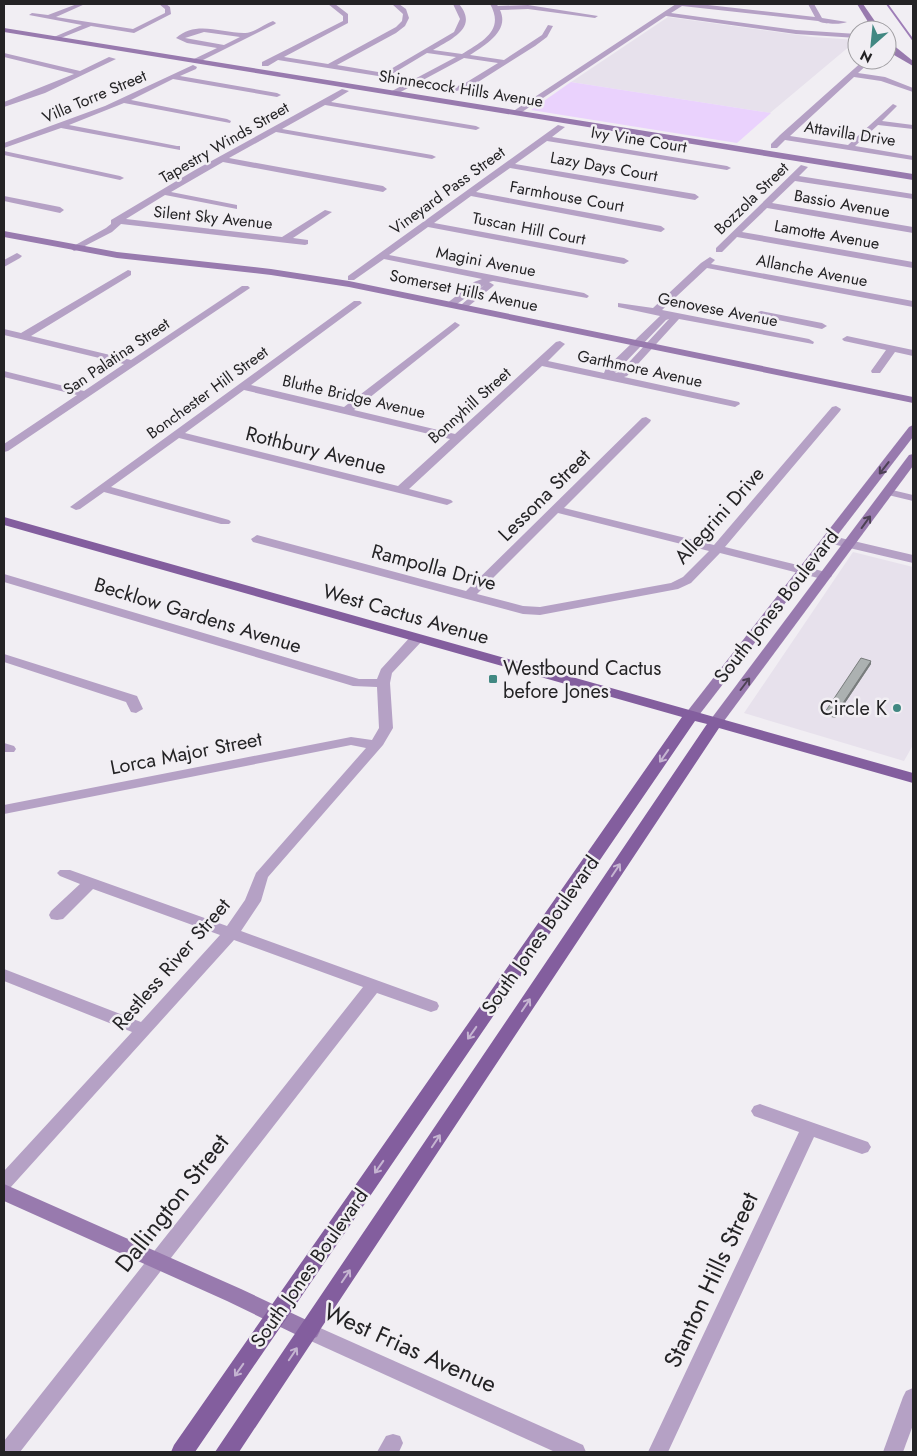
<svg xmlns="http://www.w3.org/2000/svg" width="917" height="1456" font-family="Jost,sans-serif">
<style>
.built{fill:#e7e1ec}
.green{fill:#ead2fd}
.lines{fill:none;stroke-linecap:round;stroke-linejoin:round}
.stream{stroke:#9f7eb8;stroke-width:2}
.street{fill:#b5a1c5;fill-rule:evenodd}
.secondary{fill:#987aae;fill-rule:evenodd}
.primary{fill:#835e9e;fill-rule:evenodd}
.wall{fill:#949898}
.shaded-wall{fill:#787c7c}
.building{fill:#acb1b1;stroke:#787c7c}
.oneway{stroke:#4d4155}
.oneway2{stroke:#c5b4d1}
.poi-dot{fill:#418882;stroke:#f1eef3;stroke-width:2}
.labels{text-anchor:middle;stroke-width:5;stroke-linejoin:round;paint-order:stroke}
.far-street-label{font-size:16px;fill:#242325;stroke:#f1eef3}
.street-label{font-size:20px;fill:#242325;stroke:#f1eef3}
.poi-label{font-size:20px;fill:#242325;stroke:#f1eef3;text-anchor:start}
.near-street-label{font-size:24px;fill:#242325;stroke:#f1eef3}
</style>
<rect width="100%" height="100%" fill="#f1eef3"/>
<g class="built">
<path d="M668,17L813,37L857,40L770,113L571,82Z"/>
<path d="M853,552L913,567V745L904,761L744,713Z"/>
</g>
<path class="green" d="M571,82L771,113L737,143L531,110Z"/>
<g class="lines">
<path class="stream" d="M887,4L913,40"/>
<g class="street">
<path d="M77,4H85L56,17L133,29L165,13V9L159,4H166L170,7L171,14L134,33L91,26L56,40L53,38L54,37L82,25L29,15L32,13L48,15Z"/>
<path d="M328,4H335L348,14V23L284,57L328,64L396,27L402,21L403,14L392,4H399L406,9L409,18L405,26L396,33L337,65L384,73L454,32L460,19L453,4H459C479,28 451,39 433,50L462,54C483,41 505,30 490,4H496L498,6L528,5L598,16L595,18L528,9L500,10C510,31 485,45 470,55L504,60L542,35L548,25L553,26L547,37L535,46L467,89L450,92L446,90L447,88L462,85L498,63L464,58L395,95L391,93L392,91L456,57L427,53L392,74L406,76V80H403L278,60L268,66H262V62L343,21V16Z"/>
<path d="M676,4H699L815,17L808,4H814L822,18L847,22C841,25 823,24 818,21L682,6L671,13L796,30L857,34V38L796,34L666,16L519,114L512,112Z"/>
<path d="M273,21L276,23L275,24L197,63L193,61L194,59L217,48L187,43L176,38C196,20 221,33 244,33C253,34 264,24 273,21ZM204,32L240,37L224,45L185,38Z"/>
<path d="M4,53L80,71L109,57L116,59L45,93L4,107V102L74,74L4,57Z"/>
<path d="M864,60H872L858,73L885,77L913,88V92L881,81L854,77L790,136L848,145L893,104L897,106L882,121L913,125V129L878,125L855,146L913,156V160L785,140L777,148H771V144L780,135Z"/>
<path d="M193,65L197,67L196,69L180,76L277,93L281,95L277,97L173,79L131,100L227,119L231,121L230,123L124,103L69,125L177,146H180V150L61,128L4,148V143L105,106Z"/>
<path d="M342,89L349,91L331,102L476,126L480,128L476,130L325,105L282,129L432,155L436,157L432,159L276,132L229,158L383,186L387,189L383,192L223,162L171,192L237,205V209L165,195L126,219L282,237L325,210L332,212L293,238L308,240V244L305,245L121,224L112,232L77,250L74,251L70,248L106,228L111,224V220L195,170Z"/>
<path d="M558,125L565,127L552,137L727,166L731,168L727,170L547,141L515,164L695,194L699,197L695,200L510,168L476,192L661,226L665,229L661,232L471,196L434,223L624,258L629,261L624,264L428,227L389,255L584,293L589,296L587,298L493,281L489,282L494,285L492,287L464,310L461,309V305L484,285L454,306L451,307L446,304L474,282L482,279L384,259L354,280H348V276Z"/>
<path d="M4,151L120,176L124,178L120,180L4,155Z"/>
<path d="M801,165L808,167L799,176L913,194V199L795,181L772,203L913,227V233L767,208L742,232L913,262V268L737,237L722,252H716V248Z"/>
<path d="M4,196L60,207L64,210L60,213L4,201Z"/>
<path d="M17,253L22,256L20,258L4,267V260Z"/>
<path d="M710,257L715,260L711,264L913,301V307L707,268L662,310L809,339L814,342L813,344L679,319L627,376L624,377L739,402L740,404L735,407L542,366L409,489L451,500L453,502L447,505L179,438L111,487L229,520L231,522L229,524H221L104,492L80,509L76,510L70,507L354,301H360L362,303L251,385L344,407L455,322L460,325L458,327L354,410L455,434L556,342L560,341L565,344L548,361L604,373L606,368L660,316L618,307V303L653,308L701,263ZM669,319L620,372L615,373L666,320ZM244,390L450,439L398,486L185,433Z"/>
<path d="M128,270L131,271V275L31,336L131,360L242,286H248L250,288L8,451L4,452V444L77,395L4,377V371L84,391L124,364L4,335V329L21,333Z"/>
<path d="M761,311L822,323L827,326L822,329L758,316V312Z"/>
<path d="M847,336L913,350V356L895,352L880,373H872L871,371L886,350L844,341L842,339Z"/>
<path d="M836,406L841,409L840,411L725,547L830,573L832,576L826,580L720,553L691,583L678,589L540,615L523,614L253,542L251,539L257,535L466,591L642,418L646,417L651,420L650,422L564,508L714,545L832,407ZM558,513L709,551L683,577L671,583L540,607L523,606L477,594Z"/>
<path d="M888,489L913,495V501L884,494L882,492L884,490Z"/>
<path d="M828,535L913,555V563L824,542L822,539L824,536Z"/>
<path d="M4,574L359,679H377L381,669L412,635H422L423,638L422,641L392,673L390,683L393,728L383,745L268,877L261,901L241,931L437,1002L439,1006L437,1010L431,1012L377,993L20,1452H4V1441L363,987L234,940L10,1188L4,1190V1171L132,1032L4,981V969L141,1022L220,935L93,889L63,919L57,920L51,919L49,915L51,911L80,884L60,876L57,873L60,870H70L227,926L245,900L256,873L366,748L351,745L4,814V805L351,737L372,740L379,728L377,687L353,686L4,582Z"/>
<path d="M4,654L137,696L143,709L136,713L131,712L126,702L4,662Z"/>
<path d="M4,743L14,746L16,749L14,752H4Z"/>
<path d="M760,1104L868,1142L871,1147L868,1152L862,1154L814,1137L668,1452H648L799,1132L754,1116L751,1111L754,1106Z"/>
<path d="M309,1323L583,1445L586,1452H555L302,1337L299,1331L302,1325Z"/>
<path d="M913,1388V1425L903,1452H883L903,1397L906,1391Z"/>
<path d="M393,1434L400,1436L403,1443L399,1452H377L386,1436Z"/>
</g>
<g class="secondary">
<path d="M857,4H863L881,30H873Z"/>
<path d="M4,28L913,174V180L4,32Z"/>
<path d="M887,40L913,61V66L894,55L887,47Z"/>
<path d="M4,231L117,252L271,269L349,281L913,397V403L349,287L271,275L117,258L4,237Z"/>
<path d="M913,425V437L696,719H686L684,716L686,713L909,427Z"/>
<path d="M913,454V466L721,725H711L709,722L711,719L909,455Z"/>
<path d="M4,1184L241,1289L317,1325L320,1331L317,1337L309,1340L301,1337L227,1301L4,1201Z"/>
</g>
<path class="primary" d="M4,517L913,773V783L719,728L239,1452H215L707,724L695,721L195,1452H171L174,1445L682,717L4,525Z"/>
</g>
<path class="wall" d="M871,661V664L835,718L824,715L825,712Z"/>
<path class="shaded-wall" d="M871,661V664L835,718V715Z"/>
<path class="building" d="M861,658L871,661L835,715L825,712Z"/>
<defs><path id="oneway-shaft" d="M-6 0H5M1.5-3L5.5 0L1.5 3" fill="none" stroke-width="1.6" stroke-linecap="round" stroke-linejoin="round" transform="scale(1.25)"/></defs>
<g class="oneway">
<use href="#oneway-shaft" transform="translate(884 468) rotate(128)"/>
<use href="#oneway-shaft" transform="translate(866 522) rotate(-54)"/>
<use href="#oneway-shaft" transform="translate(745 684) rotate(-53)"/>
</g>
<g class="oneway2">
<use href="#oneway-shaft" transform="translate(664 756) rotate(125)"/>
<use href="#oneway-shaft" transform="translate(616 870) rotate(-56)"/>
<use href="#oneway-shaft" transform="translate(526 1005) rotate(-56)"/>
<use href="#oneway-shaft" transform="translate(472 1033) rotate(125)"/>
<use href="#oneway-shaft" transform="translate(436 1141) rotate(-56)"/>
<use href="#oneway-shaft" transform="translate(379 1167) rotate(125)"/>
<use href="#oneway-shaft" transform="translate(346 1276) rotate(-56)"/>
<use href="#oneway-shaft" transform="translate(293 1354) rotate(-56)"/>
<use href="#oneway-shaft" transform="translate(239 1370) rotate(125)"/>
</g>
<g class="poi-dot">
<rect x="488" y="674" width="10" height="10" rx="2.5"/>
<circle cx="897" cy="708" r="5"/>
</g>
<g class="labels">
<g class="far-street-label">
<text transform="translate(461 88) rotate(9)" y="6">Shinnecock Hills Avenue</text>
<text transform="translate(94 96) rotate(-23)" y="6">Villa Torre Street</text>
<text transform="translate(850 133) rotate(9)" y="6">Attavilla Drive</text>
<text transform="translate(639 139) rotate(9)" y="6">Ivy Vine Court</text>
<text transform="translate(224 142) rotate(-30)" y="6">Tapestry Winds Street</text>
<text transform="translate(604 166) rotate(10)" y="6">Lazy Days Court</text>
<text transform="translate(447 190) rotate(-36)" y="6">Vineyard Pass Street</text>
<text transform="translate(567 196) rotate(10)" y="6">Farmhouse Court</text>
<text transform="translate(751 198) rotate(-44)" y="6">Bozzola Street</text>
<text transform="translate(842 203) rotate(10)" y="6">Bassio Avenue</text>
<text transform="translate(213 217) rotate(6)" y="6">Silent Sky Avenue</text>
<text transform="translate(529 228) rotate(11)" y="6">Tuscan Hill Court</text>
<text transform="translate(827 234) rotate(10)" y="6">Lamotte Avenue</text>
<text transform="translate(486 261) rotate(11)" y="6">Magini Avenue</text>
<text transform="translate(812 270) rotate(11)" y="6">Allanche Avenue</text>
<text transform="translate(464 290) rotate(12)" y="6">Somerset Hills Avenue</text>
<text transform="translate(718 309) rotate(11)" y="6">Genovese Avenue</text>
<text transform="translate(116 356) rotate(-34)" y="6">San Palatina Street</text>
<text transform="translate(640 368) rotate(12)" y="6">Garthmore Avenue</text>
<text transform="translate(207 392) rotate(-36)" y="6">Bonchester Hill Street</text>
<text transform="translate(354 396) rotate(13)" y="6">Bluthe Bridge Avenue</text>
<text transform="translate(469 405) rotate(-42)" y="6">Bonnyhill Street</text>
</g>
<g class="street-label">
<text transform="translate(316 450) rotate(14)" y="7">Rothbury Avenue</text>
<text transform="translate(544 495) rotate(-45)" y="7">Lessona Street</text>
<text transform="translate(719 515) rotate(-48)" y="7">Allegrini Drive</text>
<text transform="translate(434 567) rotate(15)" y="7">Rampolla Drive</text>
<text transform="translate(776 606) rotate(-52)" y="7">South Jones Boulevard</text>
<text transform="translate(406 614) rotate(16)" y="7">West Cactus Avenue</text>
<text transform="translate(198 615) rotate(17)" y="7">Becklow Gardens Avenue</text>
<text transform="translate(186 753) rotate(-11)" y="7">Lorca Major Street</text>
<text transform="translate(540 935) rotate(-55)" y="7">South Jones Boulevard</text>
<text transform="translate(171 964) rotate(-49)" y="7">Restless River Street</text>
<text transform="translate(309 1268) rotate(-55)" y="7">South Jones Boulevard</text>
</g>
<g class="poi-label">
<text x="503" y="675">Westbound Cactus<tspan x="503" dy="23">before Jones</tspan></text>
<text x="887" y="715" text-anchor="end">Circle K</text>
</g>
<g class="near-street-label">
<text transform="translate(172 1203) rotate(-52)" y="8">Dallington Street</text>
<text transform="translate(711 1280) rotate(-65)" y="8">Stanton Hills Street</text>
<text transform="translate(410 1348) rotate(24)" y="8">West Frias Avenue</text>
</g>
</g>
<rect width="917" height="1456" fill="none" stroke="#242325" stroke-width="10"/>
<g transform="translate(872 45) rotate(207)"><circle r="24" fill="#f1eef3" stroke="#9f9da1"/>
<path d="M0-4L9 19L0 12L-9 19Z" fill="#418882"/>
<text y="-8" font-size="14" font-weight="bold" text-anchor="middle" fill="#242325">N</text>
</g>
</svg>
